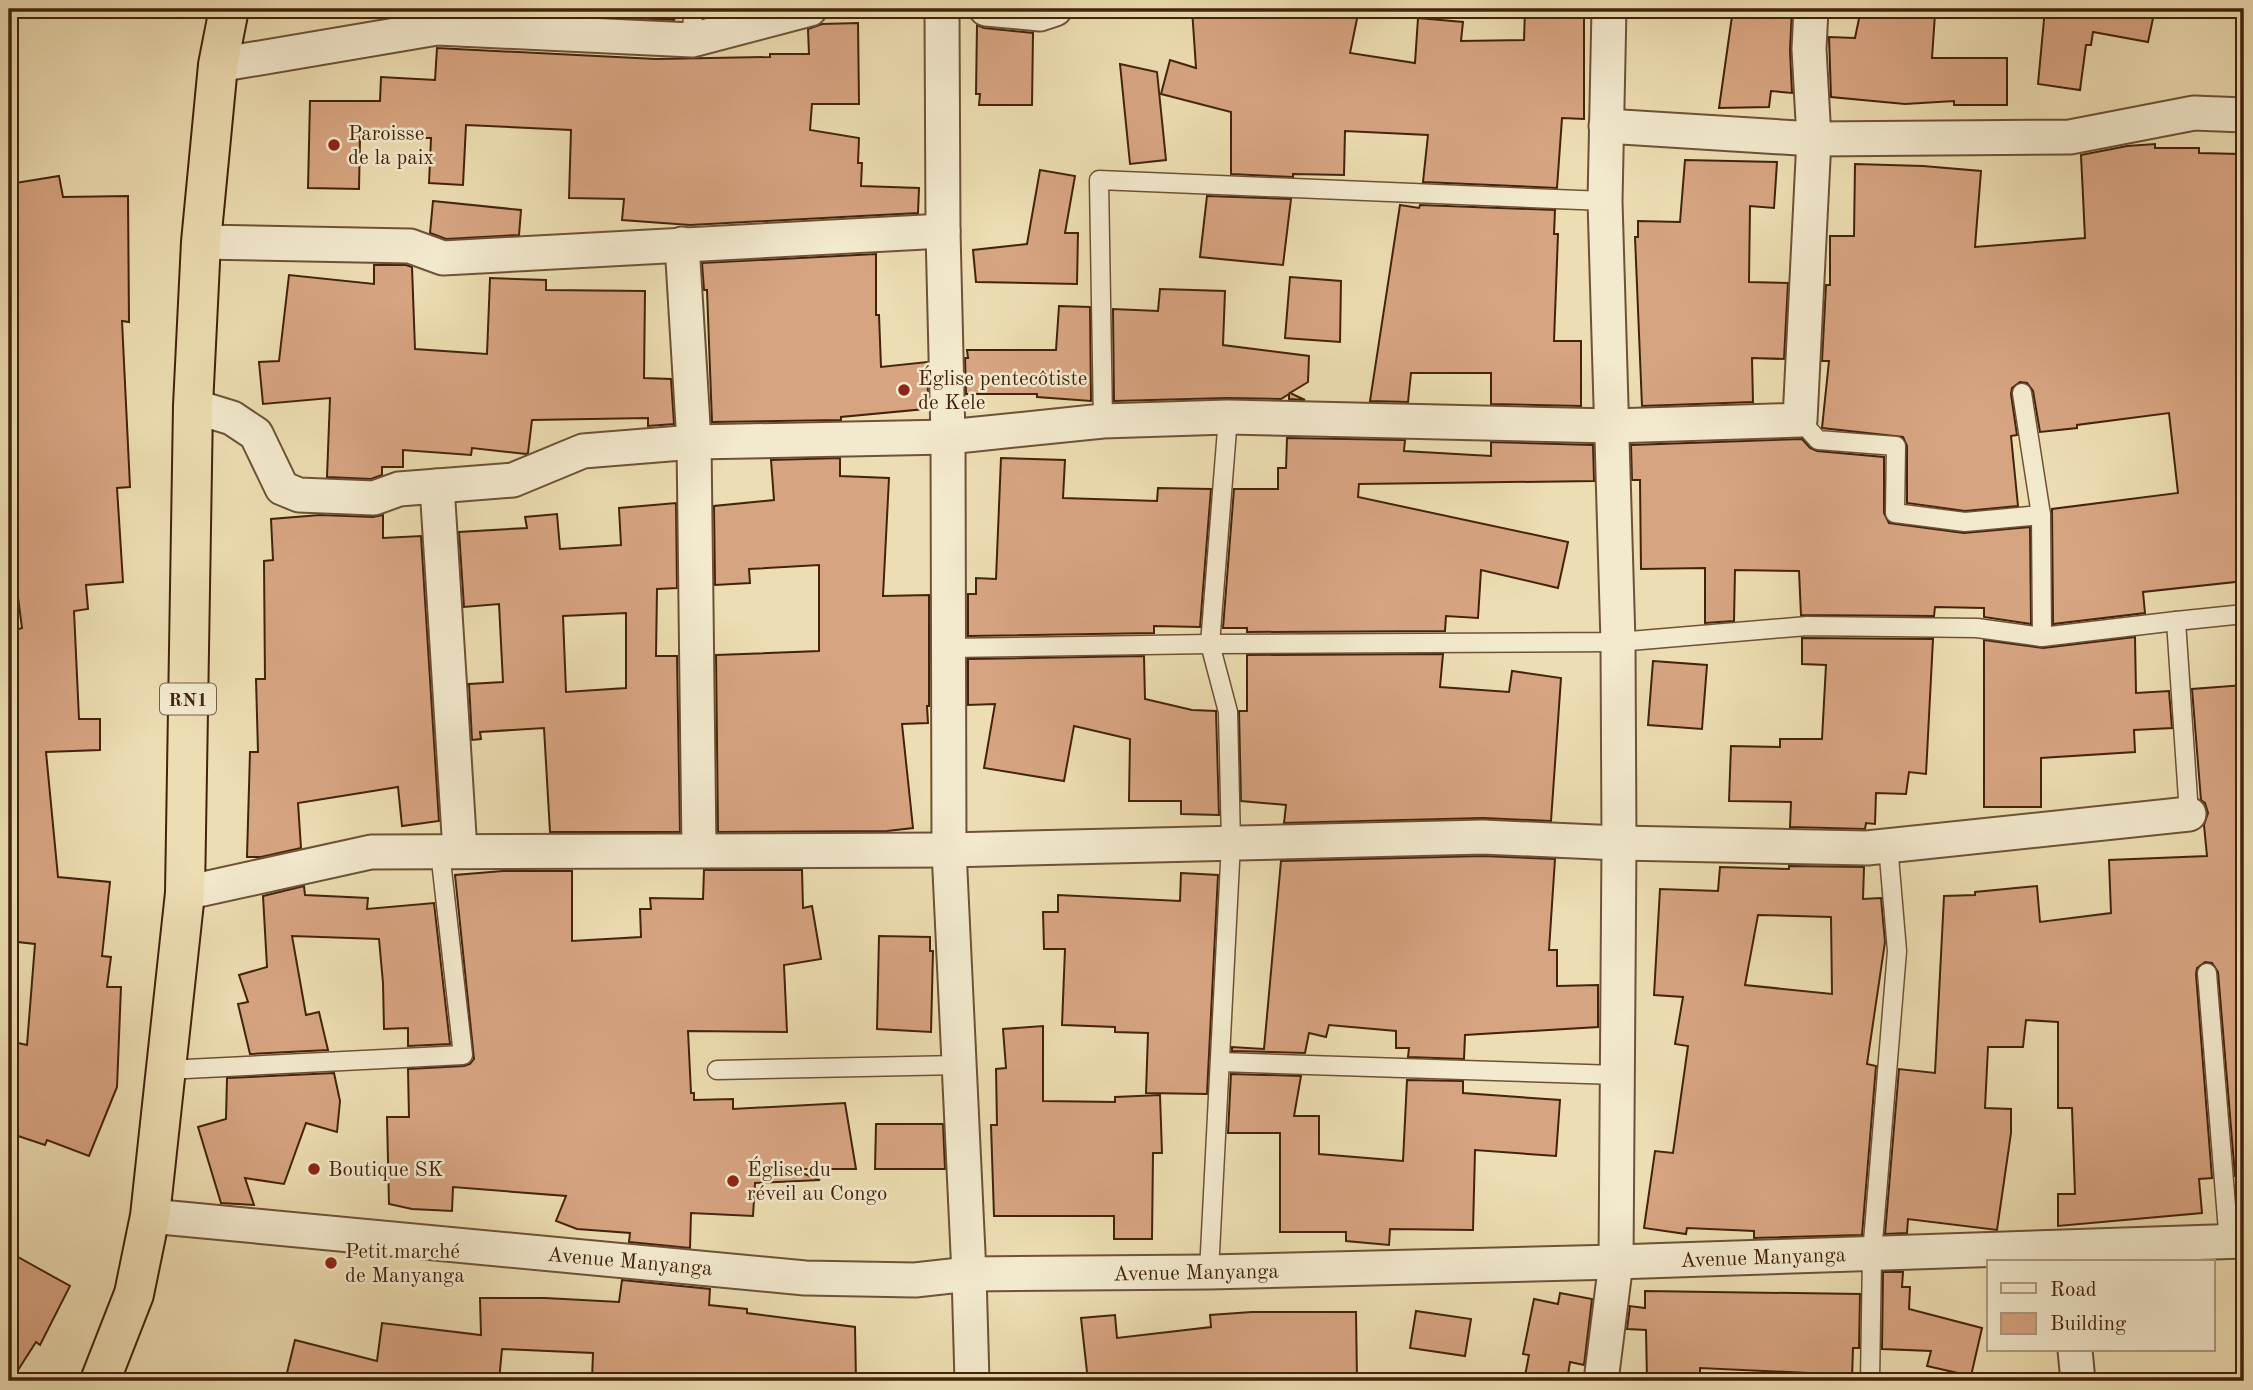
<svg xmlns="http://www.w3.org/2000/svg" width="2253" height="1390" font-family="'Old Standard TT',serif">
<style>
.building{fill:#d7a481;stroke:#43230b;stroke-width:2;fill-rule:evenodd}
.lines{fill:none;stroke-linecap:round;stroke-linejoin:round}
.service-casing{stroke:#6e5235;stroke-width:21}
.minor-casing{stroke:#6e5235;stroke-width:37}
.trunk-casing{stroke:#43230b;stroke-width:42}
.service{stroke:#f3e9cd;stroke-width:18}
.minor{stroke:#f3e9cd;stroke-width:33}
.trunk{stroke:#edddb2;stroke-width:38}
.poi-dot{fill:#8f2418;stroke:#f3e9cd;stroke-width:2.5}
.labels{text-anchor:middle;stroke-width:5;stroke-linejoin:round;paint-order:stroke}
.shield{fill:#f3e9cd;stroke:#785e45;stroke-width:2}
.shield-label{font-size:19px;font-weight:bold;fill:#43230b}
.poi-label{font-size:21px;fill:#43230b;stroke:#f3e9cd;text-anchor:start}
.street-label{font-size:21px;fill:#43230b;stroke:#f3e9cd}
</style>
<rect width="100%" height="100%" fill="#edddb2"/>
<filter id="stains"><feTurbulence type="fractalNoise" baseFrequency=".00286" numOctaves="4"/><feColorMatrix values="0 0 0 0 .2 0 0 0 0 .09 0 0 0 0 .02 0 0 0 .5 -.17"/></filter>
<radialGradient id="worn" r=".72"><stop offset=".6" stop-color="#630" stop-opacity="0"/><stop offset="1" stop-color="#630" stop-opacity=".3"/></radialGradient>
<g class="building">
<path d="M439,9H679L674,20Z"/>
<path d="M1192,9H1359L1350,53L1415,63L1418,18L1463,22L1461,41L1524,40L1525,9H1584V119L1562,118L1557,188L1423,182L1428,135L1345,131L1344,175L1293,174V177L1231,174V112L1161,94L1170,60L1196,68Z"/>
<path d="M1733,9L1764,12V9H1792L1790,50L1792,93L1771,91L1769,107L1719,108Z"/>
<path d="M1861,9L1935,14L1932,58H2007V105H1954V101L1905,104L1831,97L1829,37L1855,38Z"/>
<path d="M2045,9H2155L2148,42L2093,32L2091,45H2086L2080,90L2038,84Z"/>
<path d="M858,23L859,104H812L810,130L859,138L858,163H862L861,186L919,188L918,213L690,225L622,220L624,199L569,198L571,130L466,125L463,185L429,183L431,138L360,137L359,189L308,188L310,101H380L381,77L435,80L437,48L656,59L770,57V54H809L808,29L822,24Z"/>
<path d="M977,25L984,28L1033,33L1032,105H979L980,94H976Z"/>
<path d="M1120,64L1157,72L1166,160L1130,164Z"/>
<path d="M2155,144V148H2199V153L2240,154L2238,253L2244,251V413H2239L2244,461V581L2143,592L2145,613L2053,624L2052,509L2178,493L2169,413L2077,425V428L2040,432L2033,391L2027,383L2020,382L2012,388L2011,394L2017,435L2011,436L2018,506L1965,511L1907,503V446L1903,437L1822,428L1829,361H1822L1826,285H1830V236H1854L1855,164L1923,166L1981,171L1975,247L2085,238L2081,155L2127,146Z"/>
<path d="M1685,160L1777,162L1774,208L1750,206L1749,282L1788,283L1784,359L1752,358L1753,402L1642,406L1635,237H1638V221L1680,222Z"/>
<path d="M1040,170L1075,176L1065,233H1078L1077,284L976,282L973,250L1027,244Z"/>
<path d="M59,176L63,197L128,196L129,322L122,321L130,487L117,488L123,582L86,585L88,609L74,611L79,719H100V750L46,752L58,877L110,882L102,956L111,957L107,987H121L117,1087L89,1156L47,1140L45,1145L9,1133V1041L27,1045L35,944L9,941V632L22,628L9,528V184Z"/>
<path d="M1207,196L1291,199L1283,265L1200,257Z"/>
<path d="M433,201L521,210L519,235L446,239L430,233Z"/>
<path d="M1400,205L1419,208L1420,205L1555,210L1554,234H1558L1554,341H1581V406L1491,404V373H1411L1408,402L1370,401Z"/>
<path d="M876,254V315H879L881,367L927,362L928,394H923L925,409L841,417V420L712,422L707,290H704L702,263Z"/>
<path d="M374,265H406L412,267L415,349L487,354L490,278L546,280V290L645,291L644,378L671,379L674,424L648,426V418L532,420L528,453L526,454L472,448L471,455L403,450V467H382V475L371,479L327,477L330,398L263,404L259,362L279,361L289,275L374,284Z"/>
<path d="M1290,277L1341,281L1340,342L1285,338Z"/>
<path d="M1160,289L1225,291L1223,345L1309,356L1308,382L1290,393L1305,400L1289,399V394L1281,399L1227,398L1114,401L1113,309L1158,311Z"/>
<path d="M1059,306L1090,307L1091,401L1037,397V394H966L965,358H968L967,350H1056Z"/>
<path d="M1287,438L1405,440L1404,451L1491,456V442L1593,445L1594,481L1359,484L1358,497L1568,542L1558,588L1481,570L1478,618L1446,616L1445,631L1247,632V628H1223L1234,489H1278V468H1286Z"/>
<path d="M1802,439L1810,448L1817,451L1884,457V513L1889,523L1964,533L2030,527L2031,624L1984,617V608L1935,607L1934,616L1801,615L1799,571L1735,570L1734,621L1705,623V568L1641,569L1640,480H1632L1631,445Z"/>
<path d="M840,458V476L889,478L883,596L929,595V706H927L928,723L902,724L913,828L887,831L718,832L716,655L819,651V565L749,569L750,583L715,585L714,506L774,500L771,460Z"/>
<path d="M1001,458L1065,460L1063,498L1157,501L1158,488L1211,489L1200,627L1154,626V633L968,636V594H976V578L996,579Z"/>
<path d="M676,503L677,588L657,589L656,656H677L680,832H550L544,728L480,732L481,739L472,740L469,684L503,682L499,604L464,607L459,532L527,528L525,517L557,514L560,549L621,545L619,508ZM626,613V688L566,692L563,616Z"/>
<path d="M320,515L373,517L383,515V538L421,536L439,821L402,826L398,787L298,803L301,848L261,857H247L250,752H258L256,679H265L264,561L273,560L271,519Z"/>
<path d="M2135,637L2136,693L2169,691L2172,728L2134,730L2135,752L2041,758V807H1984V640L2043,648Z"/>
<path d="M1802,638L1933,639L1926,774L1909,772L1906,794L1876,793L1875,824L1866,823L1865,829L1790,827L1791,802L1729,801L1731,746L1780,747V739H1822L1826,665L1802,664Z"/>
<path d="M1443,654L1440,687L1509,692L1512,671L1561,678L1551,821L1483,818L1284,823L1286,805L1241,801L1239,711H1247V655Z"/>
<path d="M1144,656L1145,699L1192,710L1216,711L1219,815L1181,814V801H1129L1130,739L1074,726L1064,781L984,768L995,704L968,705V659Z"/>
<path d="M1653,661L1707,665L1702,729L1648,725Z"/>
<path d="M2244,685V743H2238L2244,796V1175L2235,1176L2218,972L2212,963L2205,962L2197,968L2196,974L2212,1178L2199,1179L2202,1213L2058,1226V1194H2075L2072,1108H2058V1022L2026,1020L2023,1047H1988L1985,1108L2011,1109V1133L1997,1230L1908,1219L1907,1233L1885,1234L1899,1069L1935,1073L1944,896L1975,895V892L2037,886L2040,922L2111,913L2109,860L2207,856L2204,825L2208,813L2205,803L2201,800L2192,689Z"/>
<path d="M1483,856L1555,859L1549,950H1557V986L1598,985V1027L1465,1035L1464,1059L1408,1057L1409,1048H1396V1031L1329,1025L1326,1037L1309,1033L1305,1053L1232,1051V1047L1264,1049L1281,861Z"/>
<path d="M1789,866L1864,867L1863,899L1881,898L1885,942L1867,1064L1876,1066L1862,1235L1754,1238V1231L1687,1228L1686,1234L1644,1228L1655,1151L1673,1153L1688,1046L1675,1044L1683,997L1654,995L1660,889L1718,891L1720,867L1789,869ZM1758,915L1831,917L1832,994L1745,985Z"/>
<path d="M704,870H802L803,908L812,906L821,959L784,965L787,1032L688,1031L691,1093H694V1100L733,1099V1109L845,1103L856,1169H792L820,1180L755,1183L753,1216L691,1213L690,1248L629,1242L630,1233L577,1229L556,1221L566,1196L453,1187L452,1211L412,1209L389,1204L387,1117H409L408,1069L464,1066L470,1064L474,1059L455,875L503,871H572V941L641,937L640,909H651L650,898L703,899Z"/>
<path d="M1181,873L1218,875L1207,1094L1146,1093L1148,1033L1115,1032V1027L1062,1025L1065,949H1044L1043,912H1058V895L1180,901Z"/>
<path d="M304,886L305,895L368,898L367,909L434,903L450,1044L408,1046V1028L384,1029L383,983L379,939L292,936L306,1015L319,1012L328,1050L250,1054L238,1004L248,1002L239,975L267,967L263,896Z"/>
<path d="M879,936L930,937V951H933L931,1032L877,1029Z"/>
<path d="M1043,1026V1101L1115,1102V1097L1160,1095L1162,1153H1153L1152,1239H1114V1216H994L991,1125H997L996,1069L1006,1068L1003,1029Z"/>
<path d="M334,1073L340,1101L337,1132L306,1123L284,1184L245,1178L254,1205L221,1203L198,1127L226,1119L227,1078Z"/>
<path d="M1231,1074L1301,1076L1294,1116H1319V1154L1403,1161L1407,1080L1463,1081V1093L1560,1100L1556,1156L1475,1150L1473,1230L1390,1229L1389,1245L1346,1241V1232H1280V1133H1228Z"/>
<path d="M876,1124H943L945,1169H875Z"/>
<path d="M9,1252L70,1286L40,1345L36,1342L11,1381H9Z"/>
<path d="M1883,1272H1903L1902,1287H1910L1909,1309L1982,1328L1971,1376L1927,1366L1931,1351L1882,1349Z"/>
<path d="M622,1280L710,1289L709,1305L747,1309V1313L855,1327L856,1381H592L593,1353L502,1349L499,1381H285L295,1340L377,1361L382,1323L481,1335L480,1298H545L619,1302Z"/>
<path d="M1645,1291L1860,1294L1859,1348H1853L1852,1379L1808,1377V1373L1700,1368V1381H1647L1646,1330L1627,1329L1630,1306L1645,1308Z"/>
<path d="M1560,1293L1592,1299L1584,1365L1570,1362L1567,1381H1524L1529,1355L1523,1354L1534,1299L1558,1304Z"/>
<path d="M1416,1311L1471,1319L1465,1356L1410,1348Z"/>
<path d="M1252,1312H1356L1357,1381H1088L1081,1318L1115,1315L1117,1338L1211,1327L1210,1315Z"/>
</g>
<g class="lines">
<defs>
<g id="service">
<path d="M692,40L693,9"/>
<path d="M2022,393L2041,515"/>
<path d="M1800,420L1818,440L1896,446L1895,513L1965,522L2041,515L2042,637"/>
<path d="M1103,421L1099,180L1605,201"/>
<path d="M948,648L1210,644L1618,642L1807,626L1977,628L2042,637L2176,621"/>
<path d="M2189,814L2176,621L2244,614"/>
<path d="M2207,973L2229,1243"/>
<path d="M1220,1062L1617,1075"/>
<path d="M166,1070L463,1055L440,852"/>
<path d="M717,1070L960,1065"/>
<path d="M1209,1272L1231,843L1228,712L1210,644L1228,417"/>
<path d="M1870,1381L1872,1254L1897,951L1888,845"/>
</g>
<g id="minor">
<path d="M942,9L943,231L948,437L949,850L969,1274L972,1381"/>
<path d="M986,9L1040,14L1055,9"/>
<path d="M218,65L437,28L692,40L810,9"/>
<path d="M1606,126L1814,139L2070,137L2194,113L2244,115"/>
<path d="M201,242L410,246L443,258L943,231"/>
<path d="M682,244L694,442L699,850"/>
<path d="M193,406L232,418L256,434L282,488L299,495L374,498L399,489L513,480L583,451L694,442L948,437L1103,421L1228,417L1612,426L1800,420L1814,139L1809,49L1811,9"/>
<path d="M437,486L460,851"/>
<path d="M185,893L371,852L949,850L1483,837L1619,843L1867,848L2189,814"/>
<path d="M150,1216L805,1278L915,1280L969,1274L1209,1272L1616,1262L2244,1241"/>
<path d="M2075,1350L2078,1381"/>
<path d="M1601,1381L1616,1262L1619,843L1618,642L1605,201L1609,9"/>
</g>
<path id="trunk" d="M100,1381L134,1294L150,1216L185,893L193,406L201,242L218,65L229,9"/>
</defs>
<use href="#service" class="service-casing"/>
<use href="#minor" class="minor-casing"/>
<use href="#trunk" class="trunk-casing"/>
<use href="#service" class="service"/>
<use href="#minor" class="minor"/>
<use href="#trunk" class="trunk"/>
</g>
<g class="poi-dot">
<circle cx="334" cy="145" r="7"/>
<circle cx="904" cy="390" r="7"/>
<circle cx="314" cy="1169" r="7"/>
<circle cx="733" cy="1181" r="7"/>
<circle cx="331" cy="1263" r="7"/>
</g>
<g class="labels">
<rect class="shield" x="160" y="683.5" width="56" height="31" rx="5"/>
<g class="shield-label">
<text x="188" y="706">RN1</text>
</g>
<g class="poi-label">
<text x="348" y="140">Paroisse<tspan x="348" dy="24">de la paix</tspan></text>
<text x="918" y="385">Église pentecôtiste<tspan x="918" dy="24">de Kele</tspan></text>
<text x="328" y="1176">Boutique SK</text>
<text x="747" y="1176">Église du<tspan x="747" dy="24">réveil au Congo</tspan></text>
<text x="345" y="1258">Petit marché<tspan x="345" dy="24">de Manyanga</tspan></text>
</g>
<g class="street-label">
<text transform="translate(1763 1257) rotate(-2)" y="7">Avenue Manyanga</text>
<text transform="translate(630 1261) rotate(5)" y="7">Avenue Manyanga</text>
<text transform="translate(1196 1272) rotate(-1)" y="7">Avenue Manyanga</text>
</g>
</g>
<rect width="2253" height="1390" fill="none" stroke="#edddb2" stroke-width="35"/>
<rect x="10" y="10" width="2232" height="1369" fill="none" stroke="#43230b" stroke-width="3.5"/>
<rect x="18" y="18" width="2218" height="1355" fill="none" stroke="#43230b" stroke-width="2"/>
<rect x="1987" y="1260" width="228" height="91" fill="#f3e9cd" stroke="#ad9a7f" stroke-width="2"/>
<rect x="2001" y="1283" width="35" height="10" fill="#f3e9cd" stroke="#ad9a7f" stroke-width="2"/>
<text x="2050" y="1296" font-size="21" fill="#43230b">Road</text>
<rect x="2001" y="1313" width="35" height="21" fill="#d7a481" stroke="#ad9a7f" stroke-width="2"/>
<text x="2050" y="1330" font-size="21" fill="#43230b">Building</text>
<rect width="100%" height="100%" filter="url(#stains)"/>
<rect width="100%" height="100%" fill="url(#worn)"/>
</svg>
